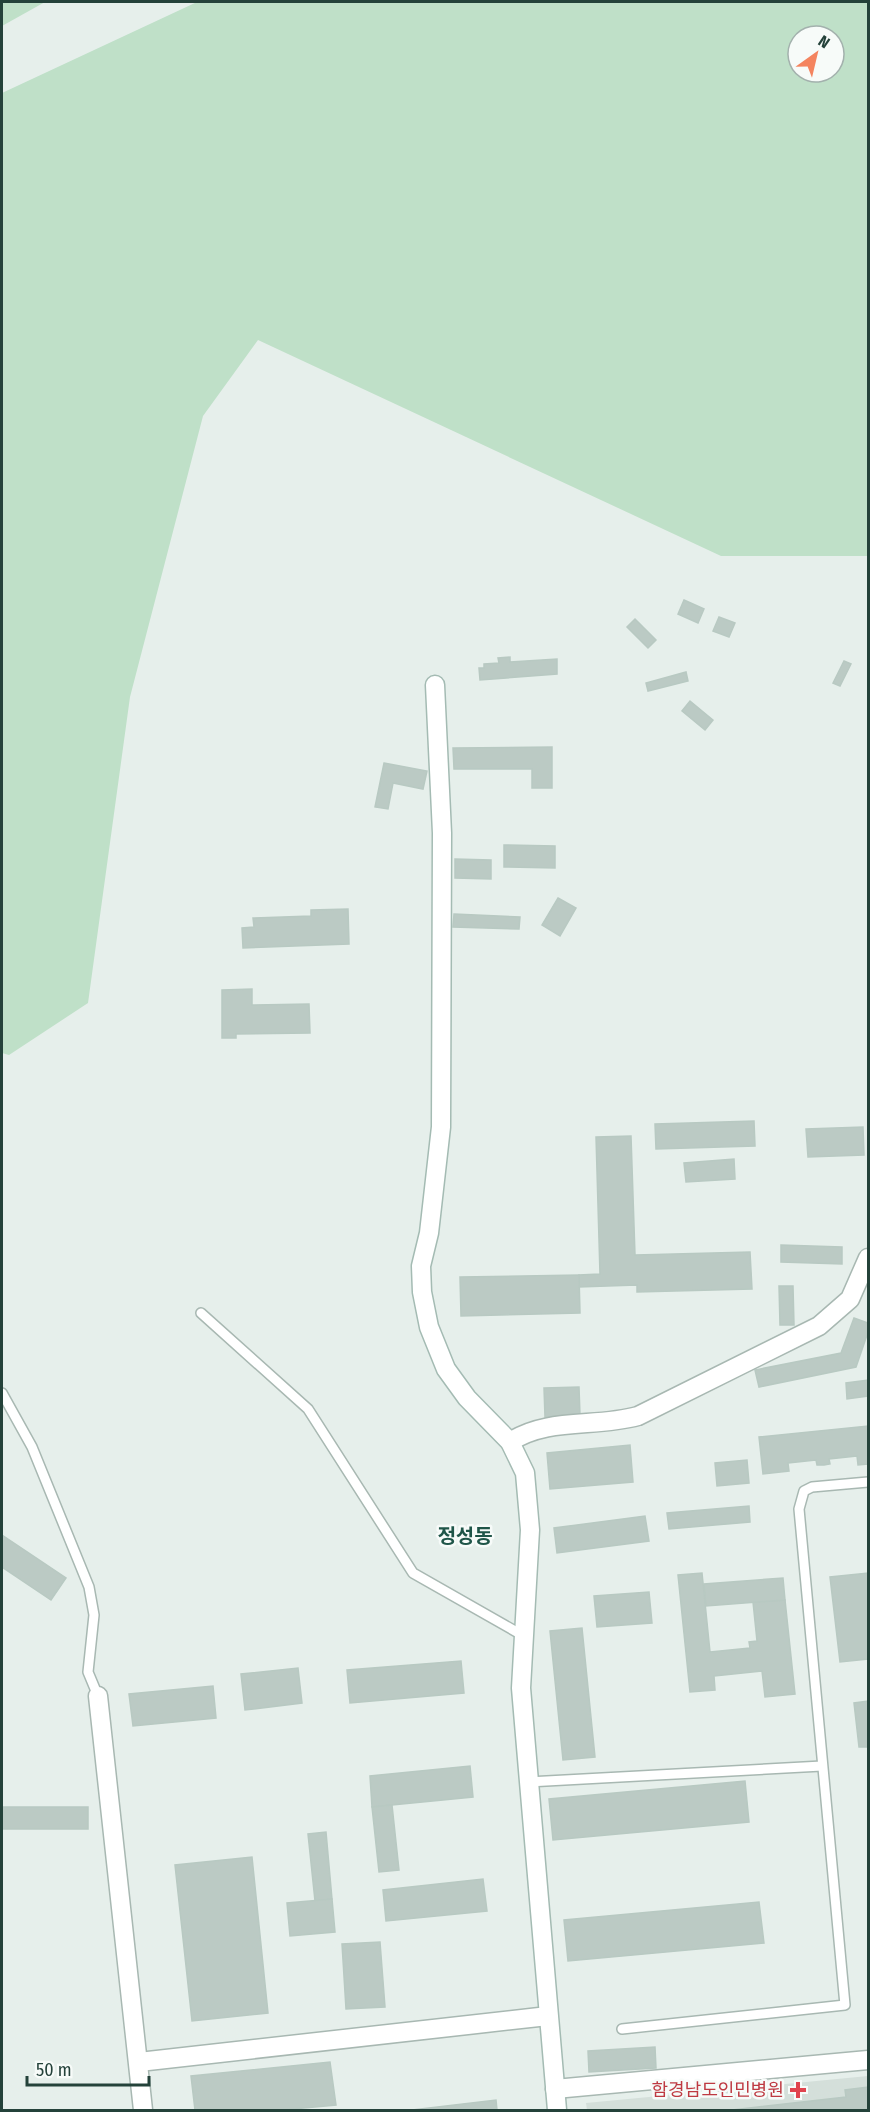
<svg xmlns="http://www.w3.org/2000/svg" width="870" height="2112" font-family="'Fira Sans Condensed','Noto Sans KR',sans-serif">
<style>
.built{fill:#d4dfda}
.green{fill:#bfe0c8;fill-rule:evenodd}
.building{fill:#bbcac4;stroke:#b8c9c2;stroke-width:1.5}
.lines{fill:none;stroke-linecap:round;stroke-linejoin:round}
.lane-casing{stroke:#a8b8b2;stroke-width:12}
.street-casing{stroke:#a8b8b2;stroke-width:21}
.secondary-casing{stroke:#a4bbb3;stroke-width:21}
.lane{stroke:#fff;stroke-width:9}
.street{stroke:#fff;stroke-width:18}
.secondary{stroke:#fff;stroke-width:18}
.health-dot{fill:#e0444e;stroke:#f7fbf9;stroke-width:2}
.labels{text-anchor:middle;stroke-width:5;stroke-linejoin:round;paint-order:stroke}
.health-label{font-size:18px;fill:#be3a42;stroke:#f7fbf9;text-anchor:end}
.neighbourhood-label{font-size:20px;font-weight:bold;fill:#1f5548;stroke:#f7fbf9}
</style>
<rect width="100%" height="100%" fill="#e6efeb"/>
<path class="built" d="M868,2076V2110H587L586,2103Z"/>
<g class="green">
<path d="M2,2H45L2,26Z"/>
<path d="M197,2H868V556H721L258,340L203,416L130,697L88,1003L9,1055L2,1053V93ZM798,36H834V72H798Z"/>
</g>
<g class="building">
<path d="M684,600L704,609L698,623L678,614Z"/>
<path d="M719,617L735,623L729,637L713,631Z"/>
<path d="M635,619L656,640L648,648L627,627Z"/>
<path d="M510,657V662L557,659V674L480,680L479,668H484V664L499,663L498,658Z"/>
<path d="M844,661L851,664L840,686L833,683Z"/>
<path d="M686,672L688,681L648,691L646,683Z"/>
<path d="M690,701L713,720L705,730L682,711Z"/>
<path d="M552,747V788H532V769H454L453,748Z"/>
<path d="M384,763L427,771L423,789L393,783L388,809L375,807Z"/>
<path d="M504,845L555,846V868L504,867Z"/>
<path d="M455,859L491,860V879L455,878Z"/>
<path d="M558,898L576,908L560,936L542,925Z"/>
<path d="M348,909L349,944L243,948L242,928L254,927L253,918L311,916V910Z"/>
<path d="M454,914L520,917L519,929L453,927Z"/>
<path d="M252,989V1005L309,1004L310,1033L236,1034V1038H222V990Z"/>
<path d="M754,1121L755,1146L656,1149L655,1124Z"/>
<path d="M863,1127L864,1155L808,1157L806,1129Z"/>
<path d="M631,1136L635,1255L750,1252L752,1289L637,1292V1285L579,1287V1275L600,1274L596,1137Z"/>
<path d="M734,1159L735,1179L686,1182L684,1163Z"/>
<path d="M781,1245L842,1247V1264L781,1262Z"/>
<path d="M579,1275L580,1313L461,1316L460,1277Z"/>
<path d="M779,1286H793L794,1325H780Z"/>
<path d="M854,1318L868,1323V1332L856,1367L759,1387L755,1370L841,1353Z"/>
<path d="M868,1380V1396L847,1399L846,1383Z"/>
<path d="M579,1387L580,1415L545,1417L544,1388Z"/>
<path d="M868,1426V1464L858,1465L857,1456L829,1459L830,1464L824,1465H817L816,1460L788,1463L789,1471L763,1474L759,1437Z"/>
<path d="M630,1445L633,1482L550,1489L547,1453Z"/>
<path d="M747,1460L749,1483L717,1486L715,1463Z"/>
<path d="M749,1506L750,1522L669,1529L667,1513Z"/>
<path d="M645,1516L649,1541L557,1553L554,1528Z"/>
<path d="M2,1535L66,1578L51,1600L2,1567Z"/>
<path d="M702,1573L710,1652L750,1648L749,1642L757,1641L753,1602L785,1600L795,1694L765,1697L762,1671L714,1676L715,1690L690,1692L678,1575Z"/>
<path d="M868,1573V1659L840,1662L830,1577Z"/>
<path d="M783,1578L785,1600L706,1606L704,1584Z"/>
<path d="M649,1592L652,1623L597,1627L594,1596Z"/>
<path d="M582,1628L595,1757L563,1760L550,1631Z"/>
<path d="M461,1661L464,1693L350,1703L347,1670Z"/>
<path d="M298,1668L302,1703L245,1710L241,1674Z"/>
<path d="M213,1686L216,1718L133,1726L129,1694Z"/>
<path d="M868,1701V1747H859L854,1703Z"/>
<path d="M470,1766L473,1797L372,1807L370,1776Z"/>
<path d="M745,1781L749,1822L553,1840L549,1799Z"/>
<path d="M392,1805L399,1870L379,1872L372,1807Z"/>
<rect x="2" y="1807" width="86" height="22"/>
<path d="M326,1832L332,1899L315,1901L308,1834Z"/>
<path d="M252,1857L268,2013L192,2021L175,1865Z"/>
<path d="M483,1879L487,1911L386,1921L383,1890Z"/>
<path d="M332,1899L335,1932L290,1936L287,1903Z"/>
<path d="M759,1902L764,1943L568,1961L564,1920Z"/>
<path d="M380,1942L385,2007L346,2009L342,1944Z"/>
<path d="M655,2047L656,2068L589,2072L588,2051Z"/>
<path d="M330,2062L336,2105L282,2110H195L191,2076Z"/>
<path d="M868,2087V2110H732L846,2097L845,2090Z"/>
<path d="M496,2100L497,2110H412Z"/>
</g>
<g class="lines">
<defs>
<g id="lane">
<path d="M201,1313L308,1409L413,1573L522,1635"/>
<path d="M2,1393L32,1447L89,1587L94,1615L88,1672L98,1696"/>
<path d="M528,1782L822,1766"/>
<path d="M622,2029L845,2005L799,1509L804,1491L812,1487L868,1482"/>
</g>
<g id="street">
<path d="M510,1442C548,1417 595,1428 638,1416L819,1326L850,1299L868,1258"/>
<path d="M98,1696L143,2110"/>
<path d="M139,2062L548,2016"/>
<path d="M555,2089L868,2060"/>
</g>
<path id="secondary" d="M435,685L442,833L441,1127L429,1233L421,1266L422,1292L429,1327L446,1369L467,1398L510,1442L525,1473L530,1530L521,1688L557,2110"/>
</defs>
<use href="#lane" class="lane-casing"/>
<use href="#street" class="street-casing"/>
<use href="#secondary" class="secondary-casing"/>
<use href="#lane" class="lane"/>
<use href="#street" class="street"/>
<use href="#secondary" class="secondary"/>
</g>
<path class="health-dot" d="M795 2081h6v6h6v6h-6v6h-6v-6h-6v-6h6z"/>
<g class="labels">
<g class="health-label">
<text x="784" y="2096">함경남도인민병원</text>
</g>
<g class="neighbourhood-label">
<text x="465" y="1543">정성동</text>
</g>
</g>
<rect width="870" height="2112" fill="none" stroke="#24423a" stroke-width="6"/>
<g transform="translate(816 54) rotate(34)"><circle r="28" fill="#f7fbf9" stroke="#a3b1ad" stroke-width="1.5"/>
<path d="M0-4.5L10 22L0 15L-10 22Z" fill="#f4845f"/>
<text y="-9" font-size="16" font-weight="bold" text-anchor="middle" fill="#24423a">N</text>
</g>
<path d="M27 2076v9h122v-9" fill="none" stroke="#24423a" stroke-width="3"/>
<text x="36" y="2076" font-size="18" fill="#24423a" stroke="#f7fbf9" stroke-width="4.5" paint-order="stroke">50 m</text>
</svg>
